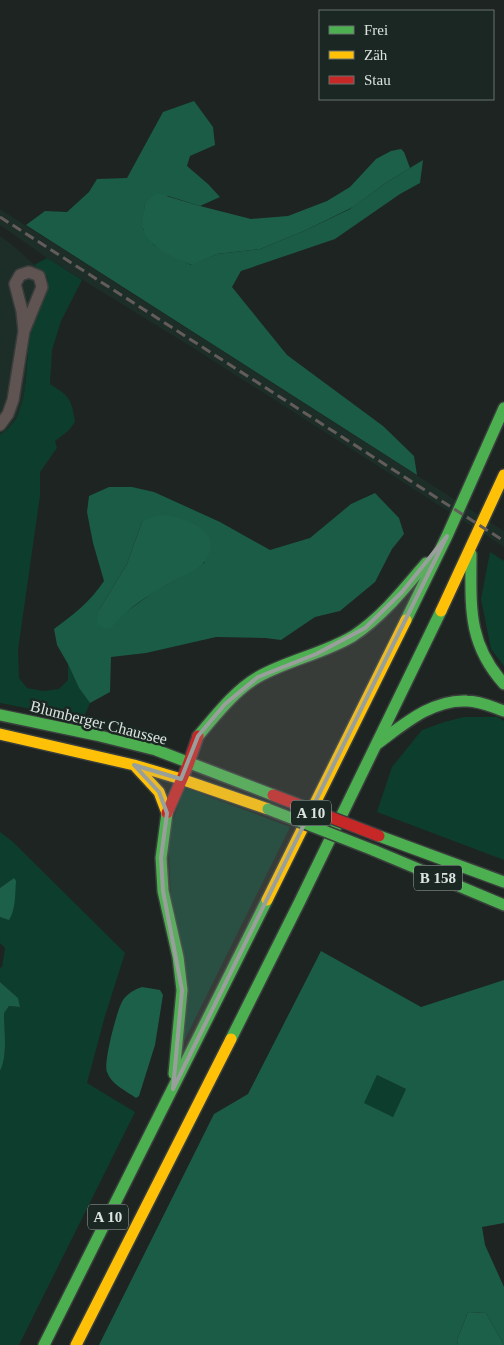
<svg xmlns="http://www.w3.org/2000/svg" width="504" height="1345" font-family="'Times New Roman',serif">
<style>
.built{fill:#1c2e27}
.green{fill:#0d3d2d}
.forest{fill:#1b5c46;fill-rule:evenodd}
.water{fill:#1c6049}
.lines{fill:none;stroke-linecap:round;stroke-linejoin:round}
.street-casing{stroke:#393e3c;stroke-width:14}
.fast-casing{stroke:#393e3c;stroke-width:14}
.slow-casing{stroke:#393e3c;stroke-width:14}
.jam-casing{stroke:#393e3c;stroke-width:14}
.street{stroke:#605453;stroke-width:11}
.fast{stroke:#4caf50;stroke-width:11}
.slow{stroke:#ffc107;stroke-width:11}
.jam{stroke:#c62828;stroke-width:11}
.rail{stroke:#635c5b;stroke-width:3;stroke-dasharray:10 5;stroke-linecap:butt}
.fast-bridge-casing{stroke:#393e3c;stroke-width:14;stroke-linecap:butt}
.jam-bridge-casing{stroke:#393e3c;stroke-width:14;stroke-linecap:butt}
.fast-bridge{stroke:#4caf50;stroke-width:11}
.jam-bridge{stroke:#c62828;stroke-width:11}
.marked{fill:#99a09c;fill-opacity:0.2;stroke:#99a09c;stroke-width:4;stroke-linejoin:round}
.labels{text-anchor:middle;stroke-width:5;stroke-linejoin:round;paint-order:stroke}
.shield{fill:#1b2722;stroke:#a1aba6;stroke-width:1}
.shield-label{font-size:15px;font-weight:bold;fill:#dbe3df}
.street-label{font-size:16px;fill:#dbe3df;stroke:#1b2722}
</style>
<rect width="100%" height="100%" fill="#1e2421"/>
<g class="built">
<path d="M0,209L504,531V547L198,351L47,258L0,225Z"/>
<path d="M0,236L11,244L47,276L48,285L32,329L28,348L25,387L20,412L10,427L0,435Z"/>
</g>
<g class="green">
<path d="M47,258L82,280L61,321L52,350L50,384C69,396 72,399 75,422L68,431L55,441L57,448L40,472V496L18,650L19,678L27,688L43,691L59,689L68,680V664L79,688L90,703L83,719L0,703V435C8,429 16,422 19,412C29,387 25,357 31,331C36,313 50,295 47,276L34,265Z"/>
<path d="M490,552L504,561V666L491,649L481,599Z"/>
<path d="M464,717H497L504,721V860L377,812L392,767L422,730L444,722Z"/>
<path d="M186,788L290,827L184,1041L172,914L168,835L184,789Z"/>
<path d="M0,832L13,842L125,953L105,1016L87,1083L135,1112L19,1345H0V1071C8,1055 4,1031 4,1012L9,1006L19,1007L18,998L0,982V968L2,967L5,948L0,943V917L3,918L14,878L0,888Z"/>
<path d="M377,1075L406,1089L393,1117L363,1103Z"/>
</g>
<g class="forest">
<path d="M194,101L213,127L215,145L190,156L187,166L208,184L220,197L200,206L168,196L145,204L143,229L154,245L191,265L217,254L260,249L304,231L350,209L387,182L423,160L420,183L400,194L335,239L241,271L232,287L287,355L383,426L414,456L417,475L26,225L45,211L67,212L89,192L97,179L127,178L163,112Z"/>
<path d="M109,487H132L154,492L220,522L270,550L310,538L351,504L375,493L399,518L404,534L392,549L375,582L340,611L315,617L281,640L265,638L216,637L146,653L111,657L110,692L90,703L79,688L68,664L57,645L54,629C73,615 90,602 104,581L93,543L87,512L89,496ZM142,522L205,562L197,568L155,591L119,617L99,610L127,564Z"/>
<path d="M321,951L421,1007L504,980V1223L482,1227L485,1245L504,1287V1345L486,1313L468,1312L457,1340L458,1345H99L214,1114L248,1094ZM377,1075L406,1089L393,1117L364,1103Z"/>
<path d="M0,982L18,998L20,1007L9,1006L4,1013C4,1031 8,1055 0,1071Z"/>
</g>
<g class="water">
<path d="M401,149L404,152L410,168L387,182L353,207L304,231L260,249L217,254L192,265C175,258 147,247 143,228C142,221 144,211 145,204L156,193L200,206L251,219L288,216L327,201L350,187L376,159L391,151Z"/>
<path d="M164,515C186,518 226,532 205,561C198,571 182,576 172,582C150,594 127,608 111,628L104,629L97,622L99,610L127,564L142,522L152,517Z"/>
<path d="M14,878L16,881C15,893 16,909 9,920L0,917V888Z"/>
<path d="M142,987L160,990L163,995L155,1045L139,1096L136,1098C126,1091 111,1084 107,1072C103,1064 117,1009 123,1000C127,994 135,989 142,987Z"/>
<path d="M468,1312L486,1313L504,1345H458L457,1340Z"/>
</g>
<g class="lines">
<defs>
<path id="street" d="M0,425L8,414L13,400L24,331L22,311L15,284L20,275L29,272L39,276L42,287L24,331"/>
<g id="fast">
<path d="M471,554C471,606 467,643 504,684"/>
<path d="M406,620L447,536L504,408"/>
<path d="M0,715L96,735L156,750L273,795"/>
<path d="M198,736C216,715 234,691 258,677C288,660 323,654 353,636C382,617 404,589 426,563"/>
<path d="M377,744C403,725 432,699 467,701C480,701 492,707 504,711"/>
<path d="M167,813L161,858L163,891L178,957L182,990L174,1074"/>
<path d="M379,836L504,882"/>
<path d="M373,850L504,905"/>
<path d="M231,1039L300,901L441,611"/>
<path d="M44,1345L267,900"/>
</g>
<g id="slow">
<path d="M441,611L504,475"/>
<path d="M0,734L134,765L181,779L268,809"/>
<path d="M136,767L159,792L167,813"/>
<path d="M267,900L406,620"/>
<path d="M76,1345L231,1039"/>
</g>
<path id="jam" d="M167,813L188,765L198,736"/>
</defs>
<use href="#street" class="street-casing"/>
<use href="#fast" class="fast-casing"/>
<use href="#slow" class="slow-casing"/>
<use href="#jam" class="jam-casing"/>
<use href="#street" class="street"/>
<use href="#fast" class="fast"/>
<use href="#slow" class="slow"/>
<use href="#jam" class="jam"/>
<path class="rail" d="M0,217L504,541"/>
<defs>
<path id="fast-bridge" d="M268,809L373,850"/>
<path id="jam-bridge" d="M273,795L379,836"/>
</defs>
<use href="#fast-bridge" class="fast-bridge-casing"/>
<use href="#jam-bridge" class="jam-bridge-casing"/>
<use href="#fast-bridge" class="fast-bridge"/>
<use href="#jam-bridge" class="jam-bridge"/>
</g>
<path class="marked" d="M447,536L173,1089L182,990L163,891L161,858L167,813L159,792L134,765L181,779L198,736L225,704L258,677L316,654L365,628L402,592Z"/>
<g class="labels">
<g class="shield">
<rect x="291" y="800.5" width="40" height="25" rx="4"/>
<rect x="414" y="865.5" width="48" height="25" rx="4"/>
<rect x="88" y="1204.5" width="40" height="25" rx="4"/>
</g>
<g class="shield-label">
<text x="311" y="818">A 10</text>
<text x="438" y="883">B 158</text>
<text x="108" y="1222">A 10</text>
</g>
<g class="street-label">
<text transform="translate(99 722) rotate(14)" y="6">Blumberger Chaussee</text>
</g>
</g>
<rect x="319" y="10" width="175" height="90" fill="#1b2722" stroke="#68726e"/>
<rect x="329" y="26" width="25" height="8" fill="#4caf50" stroke="#68726e"/>
<text x="364" y="35" font-size="15" fill="#dbe3df">Frei</text>
<rect x="329" y="51" width="25" height="8" fill="#ffc107" stroke="#68726e"/>
<text x="364" y="60" font-size="15" fill="#dbe3df">Zäh</text>
<rect x="329" y="76" width="25" height="8" fill="#c62828" stroke="#68726e"/>
<text x="364" y="85" font-size="15" fill="#dbe3df">Stau</text>
</svg>
